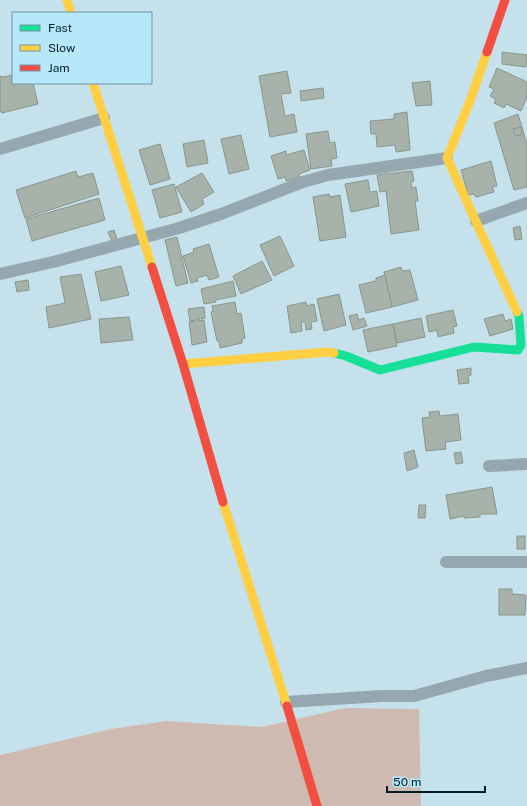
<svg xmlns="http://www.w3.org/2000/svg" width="527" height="806" font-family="'Public Sans',sans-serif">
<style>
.green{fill:#cfbab1}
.building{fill:#a7b3aa;stroke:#8a968c}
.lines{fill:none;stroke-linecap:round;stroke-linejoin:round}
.street{stroke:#95a7af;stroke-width:12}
.fast{stroke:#16e098;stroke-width:9}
.slow{stroke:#ffcf43;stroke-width:9}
.jam{stroke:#f24e42;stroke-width:9}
</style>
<rect width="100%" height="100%" fill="#c5e1ec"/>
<path class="green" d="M345,708L419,709L421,806H0V755L111,729L166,721L262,727Z"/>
<g class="building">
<path d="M502,52L527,55L526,67L502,64Z"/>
<path d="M497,68L527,82V97L521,111L506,104L504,108L494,103L496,99L490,96L494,89L489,87Z"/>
<path d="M287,71L291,93L281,94L285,116L294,114L297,132L270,137L259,76Z"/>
<path d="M13,75V83H33L38,104L2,113L0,111V76L3,77Z"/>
<path d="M430,81L432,105L416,106L412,83Z"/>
<path d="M323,88L324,98L301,101L300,91Z"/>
<path d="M407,112L410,150L396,152L395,145L377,147L376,134H371L370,121L394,119V114Z"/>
<path d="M518,114L527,144V187L514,190L494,123Z"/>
<path d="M521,127L522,135L515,136L513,129Z"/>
<path d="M328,131L330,143L335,142L337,158L331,159L332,166L311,169L306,134Z"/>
<path d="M241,135L249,169L229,174L221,139Z"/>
<path d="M204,140L208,163L187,167L183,144Z"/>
<path d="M160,144L170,179L150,185L139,150Z"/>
<path d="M304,150L310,170L299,174L300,177L286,181L285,177L278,179L271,156L286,151V155Z"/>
<path d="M491,161L497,186L492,187L494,192L476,197L474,194L468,195L461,170Z"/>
<path d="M76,171L78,177L93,173L99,194L25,218L16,190Z"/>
<path d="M412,171L414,181L411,182L412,188L416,187L418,201H415L419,230L391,234L386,191L380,192L377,175Z"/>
<path d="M202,173L214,192L202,199L204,204L191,212L176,187Z"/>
<path d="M368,180L370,192L377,191L379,206L351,212L345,184Z"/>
<path d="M174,184L182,212L160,218L152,190Z"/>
<path d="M329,194L330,197L340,195L346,237L320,241L313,197Z"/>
<path d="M99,198L105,220L32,241L26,219Z"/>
<path d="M520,226L522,239L515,240L513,228Z"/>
<path d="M114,230L117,239L112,241L108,232Z"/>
<path d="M280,236L294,266L274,276L260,245Z"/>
<path d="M177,237L188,283L176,286L165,240Z"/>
<path d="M209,244L219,277L209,280L207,275L197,278L198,281L191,283L183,256L194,252L193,249Z"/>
<path d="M262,261L272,280L241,294L233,276Z"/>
<path d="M121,266L129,295L101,301L95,272Z"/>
<path d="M401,267L402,271L410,270L418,300L392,307L384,272Z"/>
<path d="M81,274L91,319L49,328L46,307L65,303L60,277Z"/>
<path d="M385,275L392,307L366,313L359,285L376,281V278Z"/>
<path d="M28,280L29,290L17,292L15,282Z"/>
<path d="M233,281L236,296L215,300L216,302L204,304L201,289Z"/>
<path d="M339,294L346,325L324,331L317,299Z"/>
<path d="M235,302L237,314L241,313L245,338L242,339V343L220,348L219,341H217L211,312L213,311L212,306Z"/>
<path d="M306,302L307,306L314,304L317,321L311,322L312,329L306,330L305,322H301L302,331L291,333L287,306Z"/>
<path d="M204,307L205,318L190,321L188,309Z"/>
<path d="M453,310L457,326L453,327L454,333L438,337L437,330L429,332L426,316Z"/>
<path d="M357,314L359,320L364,318L367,326L353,330L349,316Z"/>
<path d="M503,314L505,321L511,319L513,329L490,336L484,319Z"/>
<path d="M129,317L133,340L101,343L99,319Z"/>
<path d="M421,318L425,337L397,343L393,324Z"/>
<path d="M204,320L207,342L192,345L189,322Z"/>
<path d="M393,324L397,346L368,352L363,330Z"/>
<path d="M471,368V375L468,376L469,383L459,384L457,370Z"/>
<path d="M439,411L440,416L458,414L461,440L445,442L446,449L426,451L422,418L430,417L429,412Z"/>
<path d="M414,450L418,467L407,471L404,453Z"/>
<path d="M461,452L463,463L456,464L454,453Z"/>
<path d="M492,487L497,514H480V517L464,518V516L450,519L446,495Z"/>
<path d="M419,505H426L425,518H418Z"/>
<rect x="517" y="536" width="8" height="13"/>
<path d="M499,589H512V594L526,595L525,615H499Z"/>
</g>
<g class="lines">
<g class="street">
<path d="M0,149L104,118"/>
<path d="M476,221L527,203"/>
<path d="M0,274L53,262L179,228L221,214L303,182L328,175L447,158"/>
<path d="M489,466L527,464"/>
<path d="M446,562H527"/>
<path d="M286,702L382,696H414L486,676L527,668"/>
</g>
<path class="fast" d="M334,353L346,356L380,370L474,347L518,350L521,345L519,316L517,312"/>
<g class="slow">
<path d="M67,0L71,13"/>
<path d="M487,52L470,101L447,158L517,312"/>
<path d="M93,83L152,267"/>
<path d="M183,364L328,352L334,353"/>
<path d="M223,502L287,706"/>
</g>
<g class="jam">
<path d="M487,52L505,0"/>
<path d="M152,267L183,364L223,502"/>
<path d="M287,706L317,806"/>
</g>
</g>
<rect x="12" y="12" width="140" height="72" fill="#b6e7fb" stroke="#6e96a6"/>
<rect x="20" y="25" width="20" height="6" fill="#16e098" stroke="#6e96a6"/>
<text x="48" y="32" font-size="12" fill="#021d27">Fast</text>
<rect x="20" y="45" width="20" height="6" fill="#ffcf43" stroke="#6e96a6"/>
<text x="48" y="52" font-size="12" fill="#021d27">Slow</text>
<rect x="20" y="65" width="20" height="6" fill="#f24e42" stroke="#6e96a6"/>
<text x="48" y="72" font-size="12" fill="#021d27">Jam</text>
<path d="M387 786v6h98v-6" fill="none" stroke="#021d27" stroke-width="2"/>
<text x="393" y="786" font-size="12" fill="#021d27" stroke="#b6e7fb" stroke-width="3" paint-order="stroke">50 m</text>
</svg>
